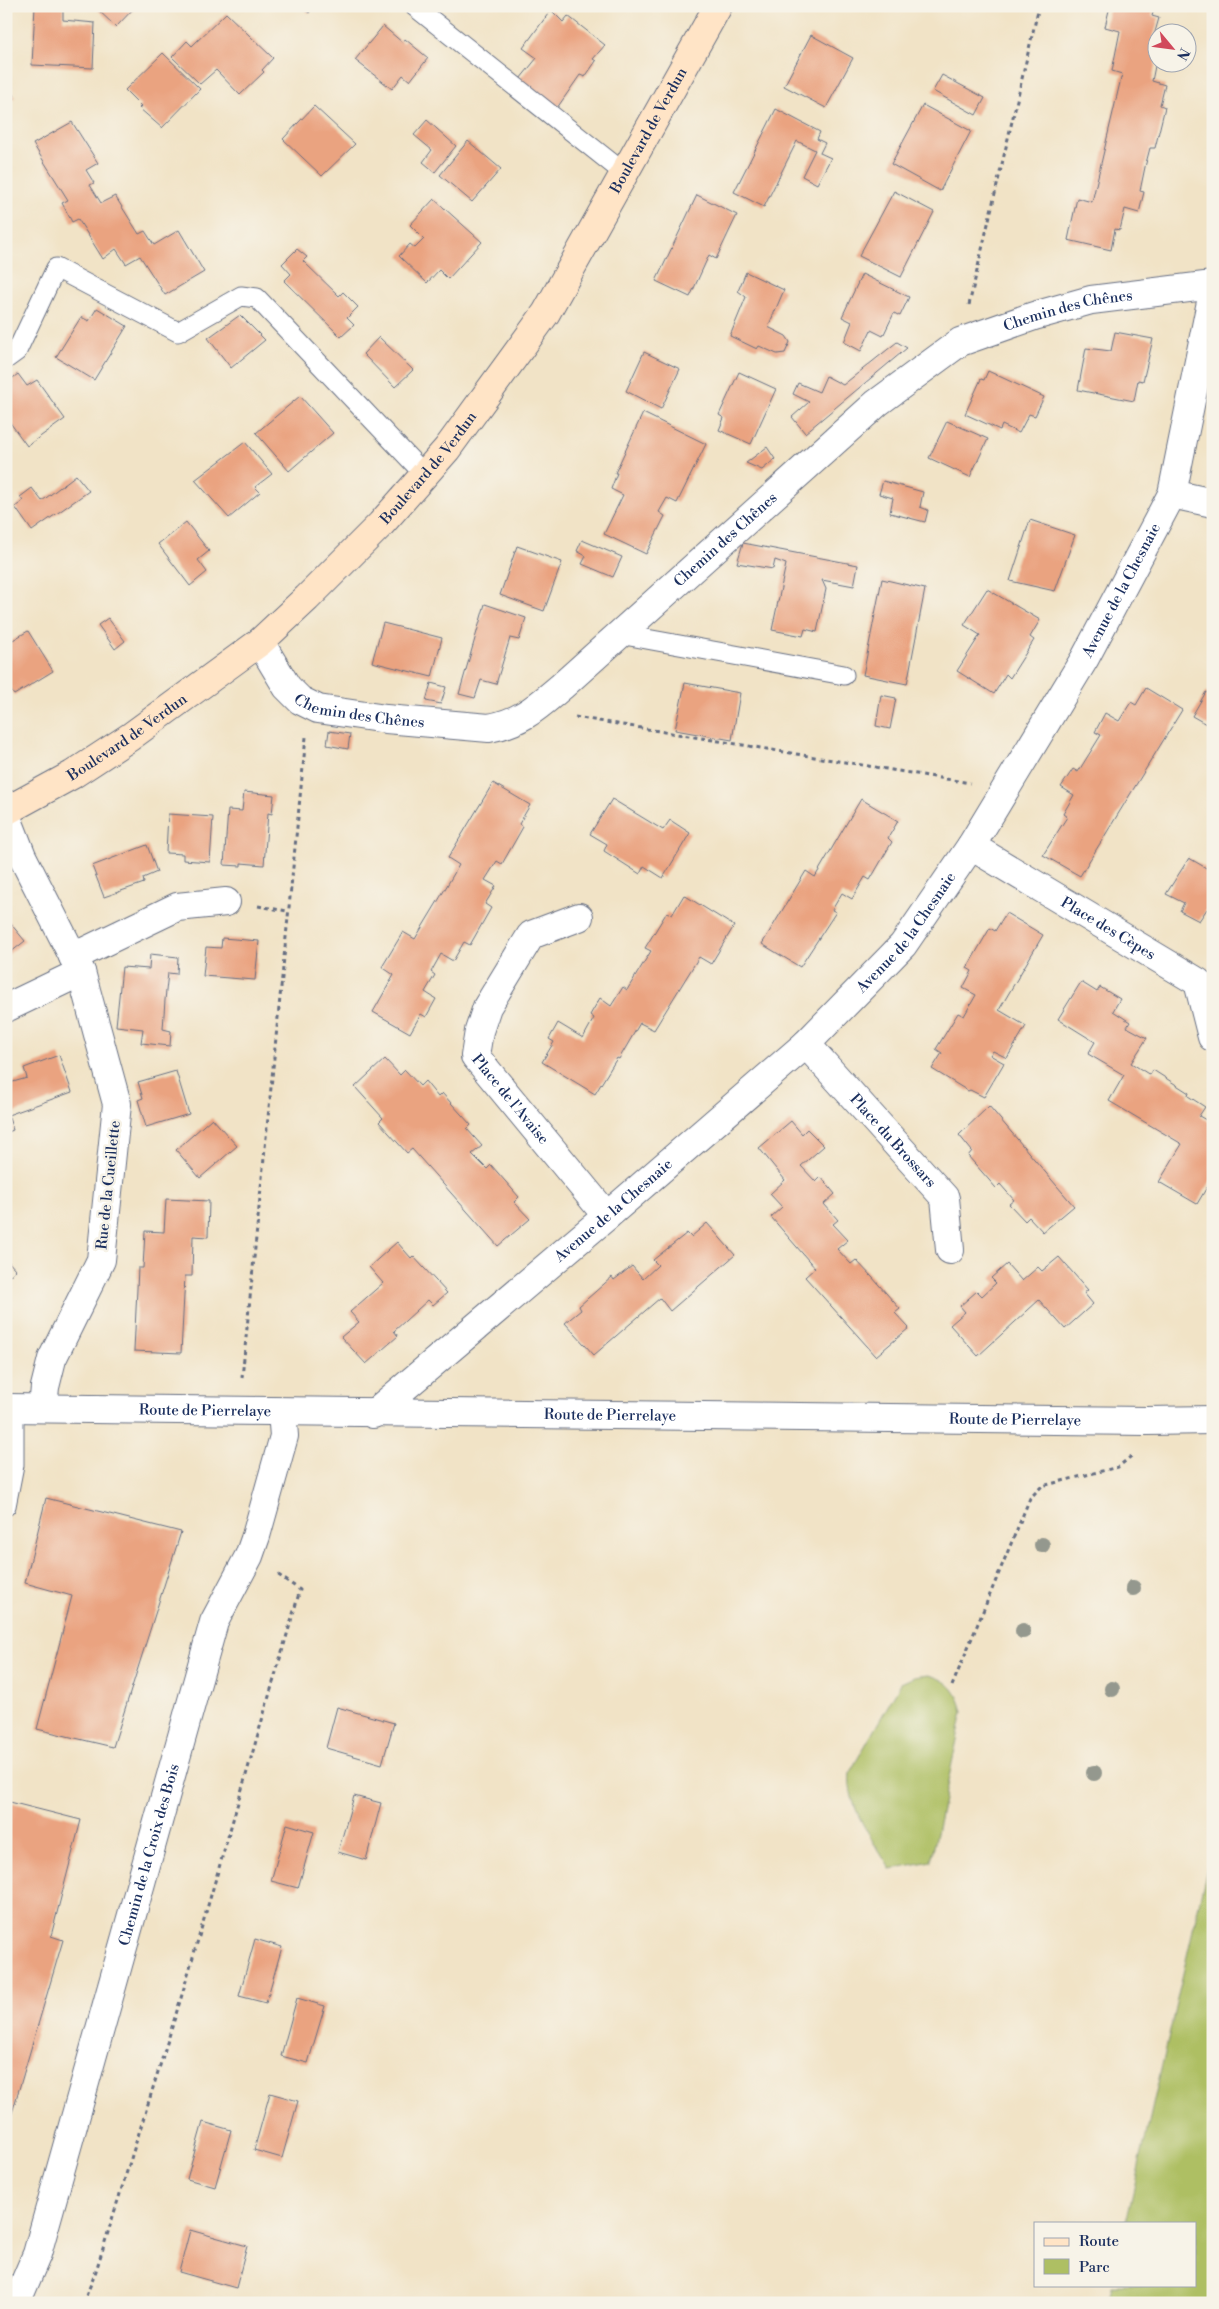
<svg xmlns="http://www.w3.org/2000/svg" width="1219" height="2309" font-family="'Libre Bodoni',serif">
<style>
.green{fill:#aebf63;stroke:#647760}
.building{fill:#eaa380}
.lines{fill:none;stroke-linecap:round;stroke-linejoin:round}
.service-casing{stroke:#666e82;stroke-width:21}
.minor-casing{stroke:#666e82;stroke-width:30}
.tertiary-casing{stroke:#666e82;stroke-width:30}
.secondary-casing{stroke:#666e82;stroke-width:30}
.path{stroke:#666e82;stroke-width:3;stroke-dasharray:4 4;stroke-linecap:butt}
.service{stroke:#fff;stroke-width:19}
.minor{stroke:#fff;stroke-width:28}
.tertiary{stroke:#fff;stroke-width:28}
.secondary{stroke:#ffe4c6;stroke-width:28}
.tree{fill:#94988e}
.labels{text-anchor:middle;stroke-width:5;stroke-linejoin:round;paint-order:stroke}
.street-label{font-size:15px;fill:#1b2f5e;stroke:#f7f3e8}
</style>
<rect width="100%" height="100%" fill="#f7f3e8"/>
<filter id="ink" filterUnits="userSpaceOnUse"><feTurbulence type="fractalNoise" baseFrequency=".02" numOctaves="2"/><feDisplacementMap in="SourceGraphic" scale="10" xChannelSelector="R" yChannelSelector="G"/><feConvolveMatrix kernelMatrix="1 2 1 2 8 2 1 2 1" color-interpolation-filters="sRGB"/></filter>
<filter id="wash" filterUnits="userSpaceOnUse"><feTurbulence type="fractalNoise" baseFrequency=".0096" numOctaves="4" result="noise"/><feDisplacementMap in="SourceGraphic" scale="20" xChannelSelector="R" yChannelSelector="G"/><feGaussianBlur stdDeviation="1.12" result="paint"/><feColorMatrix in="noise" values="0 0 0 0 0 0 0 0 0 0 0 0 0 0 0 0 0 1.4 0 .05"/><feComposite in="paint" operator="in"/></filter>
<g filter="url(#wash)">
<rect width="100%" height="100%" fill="#f1e3c6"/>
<g class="green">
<path d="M928,1675C949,1680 958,1691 963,1712L931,1861L890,1869C873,1840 846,1807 850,1772L901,1683L914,1677Z"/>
<path d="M1213,1842V2303H1108L1112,2285H1195V2223H1126Z"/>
</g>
<g id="blocks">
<g class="building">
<path d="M35,6H63V20L95,23L93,68L32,65Z"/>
<path d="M94,6H136L116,27Z"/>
<path d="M301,6H314L309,13Z"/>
<path d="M1110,6H1155L1152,16L1159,18L1153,39L1156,40V61L1152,81L1165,85L1160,105L1165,107L1155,148H1150L1145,167L1140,191L1144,192L1139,213L1125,209L1120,230L1115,229L1111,250L1068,240L1077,198L1092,202L1122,74L1112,71L1120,31L1105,27Z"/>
<path d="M551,10L563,22L568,16L605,45L593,59L596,61L585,77L580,75L557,108L520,79L537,58L523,48Z"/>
<path d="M226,13L273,58L262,70L264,72L240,95L216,70L200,84L172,57L187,41L192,46Z"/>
<path d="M383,26L403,43L405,39L428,58L410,81L403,75L392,89L355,60Z"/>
<path d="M811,35L853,58L826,108L784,86Z"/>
<path d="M163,53L200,89L162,128L139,108L141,106L125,90Z"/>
<path d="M942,75L985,98L976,115L933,91Z"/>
<path d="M6,87L15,97L6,104Z"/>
<path d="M923,105L971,131L940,191L891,164Z"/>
<path d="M314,106L355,144L322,176L283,139Z"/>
<path d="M776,109L820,132L817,139L825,143L820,153L831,158L817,184L802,176L815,150L797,141L764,207L734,192Z"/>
<path d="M427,120L456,146L435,172L423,162L432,150L414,135Z"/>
<path d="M72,122L98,163L86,170L94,183L90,185L101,203L115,196L139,234L145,231L154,245L179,230L204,272L165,295L140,256L126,264L116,249L103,259L78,219L72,222L62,203L68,200L33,144Z"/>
<path d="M468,141L501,169L472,202L440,175Z"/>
<path d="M894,191L934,212L901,277L859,256Z"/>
<path d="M697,195L737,215L716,259L709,255L690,297L656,281Z"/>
<path d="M434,199L482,242L448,279L439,270L427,283L399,256L410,244L415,248L424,239L410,225Z"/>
<path d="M297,249L307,257L303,261L339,296L343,292L358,307L347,318L354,325L341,337L284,281L291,274L282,264Z"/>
<path d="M746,272L784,290L768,327L786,336L790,342L785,353L777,354L759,346L757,349L730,336L746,297L738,291Z"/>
<path d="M862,274L909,297L900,316L894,313L883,336L871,330L861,351L844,342L852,322L842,317Z"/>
<path d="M97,308L127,326L94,380L56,357L81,317L89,321Z"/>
<path d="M240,315L265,340L231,368L208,338Z"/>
<path d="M1115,332L1153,339L1143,381L1138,380L1134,401L1078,390L1086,348L1111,351Z"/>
<path d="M379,337L413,370L395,387L363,354Z"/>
<path d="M897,342L907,348L805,433L792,417L809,402L793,394L798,383L819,392L826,376L843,385Z"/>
<path d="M644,352L680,369L661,409L626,391Z"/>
<path d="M988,371L1044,397L1035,416L1029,414L1019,433L1002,425L1000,430L965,414L981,379L984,380Z"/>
<path d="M739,372L776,389L751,444L719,430L724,418L719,415Z"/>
<path d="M18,374L27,386L37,380L65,419L27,446L6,417V383Z"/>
<path d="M300,396L333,433L289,471L256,433Z"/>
<path d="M643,413L706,444L677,503L667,498L659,512L665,516L646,554L604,534L623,495L611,489L617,473H615Z"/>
<path d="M947,421L988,439L970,477L929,458Z"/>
<path d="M245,442L272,474L255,487L260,492L229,518L195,480Z"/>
<path d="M767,447L775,459L762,470L746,463Z"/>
<path d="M76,475L89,491L32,531L15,507L23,501L20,497L32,488L42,501Z"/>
<path d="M883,481L923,492L920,507L928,510L925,522L890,513L893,498L879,494Z"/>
<path d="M1030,520L1075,535L1055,591L1010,581Z"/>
<path d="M186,522L209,551L198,560L207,572L190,586L158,544Z"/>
<path d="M582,540L622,557L613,577L582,564L586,556L577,551Z"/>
<path d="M743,543L858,565L854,586L822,580L826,589L817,632L805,629L803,636L772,630L786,564L775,560L773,569L737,563Z"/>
<path d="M517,546L562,562L544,611L500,595Z"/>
<path d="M882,579L925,589L907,684L863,675Z"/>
<path d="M987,589L1040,620L1030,637L1034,640L1010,678L1006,674L994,694L957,671L980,635L964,625Z"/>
<path d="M485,604L526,618L519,640L510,638L496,684L481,680L475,698L459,694Z"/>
<path d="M108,618L125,641L115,649L98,625Z"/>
<path d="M383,623L442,638L432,677L372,662Z"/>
<path d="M28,631L53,671L14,695L6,684V644Z"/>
<path d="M431,683L446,687L441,704L426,701Z"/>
<path d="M685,683L740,693L732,740L675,730Z"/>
<path d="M1146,688L1182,710L1080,876L1043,855L1067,817L1063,814L1074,795L1061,787L1073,769L1078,772L1101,735L1095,732L1105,713L1119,721L1131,702L1136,705Z"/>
<path d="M1206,692L1213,696V728L1192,716Z"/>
<path d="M881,695L896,698L890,729L876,726Z"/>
<path d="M329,731L350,734L348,749L327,745Z"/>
<path d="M493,783L530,805L519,824L523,827L502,864L497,861L485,880L496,886L485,904L491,908L470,945L464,942L453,961L441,954L431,972L435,975L425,992L436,999L426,1017L421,1014L410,1033L373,1012L394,975L382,967L403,932L415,939L438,901L459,865L448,858Z"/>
<path d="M244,792L274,795L272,814L268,813L264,865L241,863V866L224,865L228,810L242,811Z"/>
<path d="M612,799L663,830L670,820L690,833L663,878L644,866L640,874L604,851L607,844L590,834Z"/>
<path d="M861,799L898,821L888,838L892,842L870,880L865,877L852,899L842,893L832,910L836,912L800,967L762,944L806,871L815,877Z"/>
<path d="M168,814L213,817L210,862L183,860V854L166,853Z"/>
<path d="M147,845L157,872L143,878L144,883L104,897L92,866Z"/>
<path d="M1189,858L1213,872V912L1207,909L1199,921L1180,911L1184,903L1166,894Z"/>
<path d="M684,895L734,926L711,964L699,957L654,1030L640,1023L619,1059L617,1058L595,1094L542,1062L554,1042L549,1039L558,1023L583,1038L594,1018L590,1015L600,998L611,1006L623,987L627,990L651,951L645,948L667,912L672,915Z"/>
<path d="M1006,913L1043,935L999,1010L1026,1026L1007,1058L993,1051L990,1055L1004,1063L984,1097L970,1090L968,1091L932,1069L942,1053L936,1049L958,1013L964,1016L976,995L963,988L972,971L967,968L990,928L995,931Z"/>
<path d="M6,918L25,941L6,956Z"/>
<path d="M222,938L259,941L255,980L203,976L206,947L221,948Z"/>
<path d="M150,954L178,957L177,974L168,973L165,1000L163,1029L171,1031L170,1046L141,1043L143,1029L116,1026L122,967L149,969Z"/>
<path d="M1081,982L1097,992L1100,987L1120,999L1113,1011L1130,1022L1127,1027L1147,1038L1131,1063L1150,1075L1153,1070L1189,1093L1188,1096L1205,1107L1199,1116L1213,1124V1177L1197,1204L1159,1182L1182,1144L1109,1101L1124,1075L1088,1054L1095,1042L1058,1019Z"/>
<path d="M59,1055L72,1092L8,1115L13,1130L6,1133V1084L27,1078L24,1068Z"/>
<path d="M385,1059L400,1075L405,1070L420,1086L425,1081L438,1097L442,1093L471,1125L467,1129L482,1146L472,1154L487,1169L491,1165L519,1197L514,1202L530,1219L498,1246L412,1149L407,1153L379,1122L383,1118L355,1087Z"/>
<path d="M176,1071L189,1114L146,1127L138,1100L143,1098L138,1082Z"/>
<path d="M989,1106L1074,1206L1043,1232L1029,1217L1025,1221L1009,1204L1014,1200L1000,1184L996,1188L968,1156L972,1151L959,1135Z"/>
<path d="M212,1118L237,1146L200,1178L176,1150Z"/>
<path d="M791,1121L802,1134L807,1129L824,1146L801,1166L816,1182L821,1177L835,1194L824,1204L838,1220L833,1224L848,1240L837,1249L851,1264L856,1260L872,1277L900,1309L895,1313L909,1328L876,1356L805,1277L815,1268L771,1217L782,1207L770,1194L785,1180L759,1148Z"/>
<path d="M166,1199L209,1201L208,1237L193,1236L192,1276H185L181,1353L134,1351L138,1268H143L145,1231L164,1232Z"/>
<path d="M707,1223L735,1255L670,1311L660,1298L594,1355L565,1323L581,1310L579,1306L612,1277L614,1280L632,1266L643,1279L658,1265L653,1260L687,1233L691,1237Z"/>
<path d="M397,1242L411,1258L413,1256L447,1293L433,1305L428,1300L394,1331L398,1336L366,1364L341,1337L359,1322L350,1312L383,1283L369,1267Z"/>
<path d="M1059,1257L1088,1290L1084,1293L1093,1304L1065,1329L1039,1300L978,1356L950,1325L965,1312L960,1306L977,1291L982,1296L996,1283L991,1278L1007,1264L1022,1281L1038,1267L1042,1271Z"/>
<path d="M6,1259L16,1270L6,1279Z"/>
<path d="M46,1498L181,1532L113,1747L37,1729L72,1596L25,1583Z"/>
<path d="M337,1707L394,1723L382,1764L326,1748Z"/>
<path d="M354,1796L381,1803L366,1860L338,1852Z"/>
<path d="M6,1801L81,1820L51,1936L63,1940L7,2130Z"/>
<path d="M287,1824L314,1832L298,1888L271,1881Z"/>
<path d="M255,1939L282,1947L266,2003L239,1996Z"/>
<path d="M297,1998L325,2006L308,2063L281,2056Z"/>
<path d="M270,2093L298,2101L282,2158L254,2150Z"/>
<path d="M203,2122L231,2130L215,2187L187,2179Z"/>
<path d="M190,2230L247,2246L236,2288L179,2272Z"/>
</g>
</g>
</g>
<g filter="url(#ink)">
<use href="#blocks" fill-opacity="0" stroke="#666e82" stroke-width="1"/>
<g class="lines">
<defs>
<g id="service">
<path d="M414,6L624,173"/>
<path d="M6,359L17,351L56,268L178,332L241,296L257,298L424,474"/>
<path d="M619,634L844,675"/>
<path d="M6,1506L14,1465V1409"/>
</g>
<g id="minor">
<path d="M1172,494L1213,503"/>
<path id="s1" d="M260,642L287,687L300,700L318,709L386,719L489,728C522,722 537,707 562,686L877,403L960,342L1034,316L1091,300L1213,285"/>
<path d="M6,815L22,856L81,972L117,1104L101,1260L52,1359L45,1387L43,1408"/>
<path id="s2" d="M971,846L1198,982L1212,1037"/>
<path id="s3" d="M579,917L531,935L487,1007L479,1031L475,1056L607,1216"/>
<path d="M73,957L177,907L226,902"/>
<path d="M6,1008L81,972"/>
<path id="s4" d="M806,1044L945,1198L950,1250"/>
<path id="s5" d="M373,1414L607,1216L806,1044L903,945L971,846L1085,658L1172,494L1213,292"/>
<path id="s6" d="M16,2303L37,2254L214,1622L249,1556L256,1536L284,1436L282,1412"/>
</g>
<g id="tertiary">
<path id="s7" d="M6,1408L1147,1421L1213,1420"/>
</g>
<g id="secondary">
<path id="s8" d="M6,811L72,775L130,737L260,642L307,598L381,524L447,449L546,313L718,6"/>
</g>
</defs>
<use href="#service" class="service-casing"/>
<use href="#minor" class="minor-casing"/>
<use href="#tertiary" class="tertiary-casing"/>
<use href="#secondary" class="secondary-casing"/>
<g class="path">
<path d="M969,305L1039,6"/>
<path d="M575,717L970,783"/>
<path d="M258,906L287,911"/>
<path d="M242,1378L306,737"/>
<path d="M952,1686L1030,1498L1042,1486L1118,1467L1134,1454"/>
<path d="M83,2303L95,2274L181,1998L300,1590L277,1574"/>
</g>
<use href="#service" class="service"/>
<use href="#minor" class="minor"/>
<use href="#tertiary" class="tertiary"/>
<use href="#secondary" class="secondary"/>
</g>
<g class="tree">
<circle cx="1042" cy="1545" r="8"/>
<circle cx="1133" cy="1588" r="8"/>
<circle cx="1023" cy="1631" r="8"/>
<circle cx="1112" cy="1689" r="8"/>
<circle cx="1094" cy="1773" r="8"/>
</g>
</g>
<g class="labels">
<g class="street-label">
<text dy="5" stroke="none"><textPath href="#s8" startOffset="952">Boulevard de Verdun</textPath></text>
<text dy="5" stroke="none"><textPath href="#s1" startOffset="988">Chemin des Chênes</textPath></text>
<text dy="5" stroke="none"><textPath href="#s8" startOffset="548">Boulevard de Verdun</textPath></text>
<text dy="5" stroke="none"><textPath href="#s1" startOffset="568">Chemin des Chênes</textPath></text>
<text dy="5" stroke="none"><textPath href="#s5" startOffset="1125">Avenue de la Chesnaie</textPath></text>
<text dy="5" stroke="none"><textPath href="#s1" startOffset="132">Chemin des Chênes</textPath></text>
<text dy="5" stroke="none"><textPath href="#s8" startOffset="142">Boulevard de Verdun</textPath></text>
<text dy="5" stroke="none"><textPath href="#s2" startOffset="160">Place des Cèpes</textPath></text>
<text dy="5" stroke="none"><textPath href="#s5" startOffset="720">Avenue de la Chesnaie</textPath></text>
<text dy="5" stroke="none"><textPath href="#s3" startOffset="242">Place de l'Avaise</textPath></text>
<text dy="5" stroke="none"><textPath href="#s4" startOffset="130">Place du Brossars</textPath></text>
<text transform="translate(108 1185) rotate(-84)" y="5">Rue de la Cueillette</text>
<text dy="5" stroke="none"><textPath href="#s5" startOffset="315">Avenue de la Chesnaie</textPath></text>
<text dy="5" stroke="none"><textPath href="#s7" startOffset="199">Route de Pierrelaye</textPath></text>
<text dy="5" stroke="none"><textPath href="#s7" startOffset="604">Route de Pierrelaye</textPath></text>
<text dy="5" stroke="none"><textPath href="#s7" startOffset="1009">Route de Pierrelaye</textPath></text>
<text dy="5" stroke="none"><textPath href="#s6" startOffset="468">Chemin de la Croix des Bois</textPath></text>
</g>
</g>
<rect width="1219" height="2309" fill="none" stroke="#f7f3e8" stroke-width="25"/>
<rect x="1034" y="2222" width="162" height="65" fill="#f7f3e8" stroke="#9fa5b1"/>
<rect x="1044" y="2238" width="25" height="8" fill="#ffe4c6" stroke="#9fa5b1"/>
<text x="1079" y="2246" font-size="15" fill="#1b2f5e">Route</text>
<rect x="1044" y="2259" width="25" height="15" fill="#aebf63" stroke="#9fa5b1"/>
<text x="1079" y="2272" font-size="15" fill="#1b2f5e">Parc</text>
<g transform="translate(1172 48) rotate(119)"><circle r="24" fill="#f7f3e8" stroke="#9fa5b1"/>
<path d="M0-4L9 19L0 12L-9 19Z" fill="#d1495b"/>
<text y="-8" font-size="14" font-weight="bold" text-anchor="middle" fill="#1b2f5e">N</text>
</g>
</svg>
